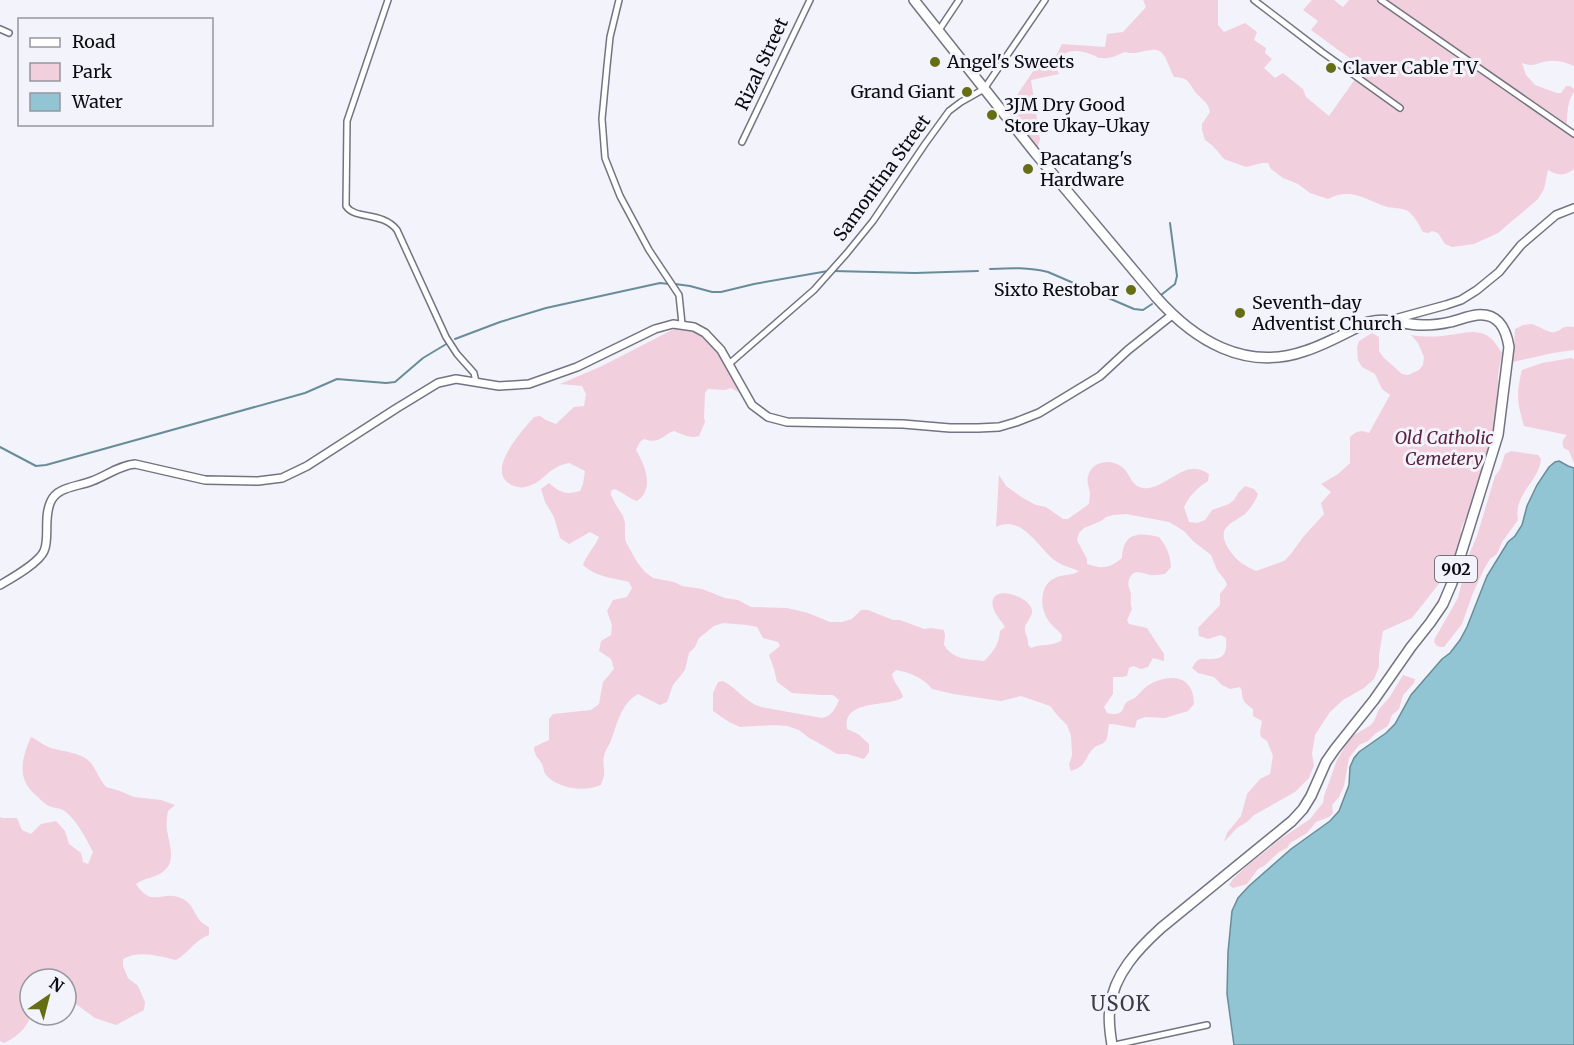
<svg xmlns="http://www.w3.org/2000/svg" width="1574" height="1045" font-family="Merriweather,serif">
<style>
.green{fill:#f2cfdd}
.water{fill:#91c5d3;stroke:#698d98;stroke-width:1.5}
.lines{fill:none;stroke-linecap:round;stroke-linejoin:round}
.stream{stroke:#698d98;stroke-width:2}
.minor-casing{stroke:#737481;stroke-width:8}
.tertiary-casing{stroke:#737481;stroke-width:10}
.trunk-casing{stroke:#737481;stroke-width:12}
.minor{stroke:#fff;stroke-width:5}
.tertiary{stroke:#fff;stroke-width:7}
.trunk{stroke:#fff;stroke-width:9}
.poi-dot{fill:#666e14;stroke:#f3f3fc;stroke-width:2}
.labels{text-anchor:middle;stroke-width:6;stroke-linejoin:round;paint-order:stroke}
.shield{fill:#f3f3fc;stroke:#515157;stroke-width:1.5}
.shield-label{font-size:16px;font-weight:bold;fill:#0b0b10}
.poi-label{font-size:18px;fill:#0b0b10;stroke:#f3f3fc;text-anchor:start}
.street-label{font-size:18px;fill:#0b0b10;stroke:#f3f3fc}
.park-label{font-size:18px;font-style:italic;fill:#5a233e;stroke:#f3f3fc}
.neighbourhood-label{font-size:20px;letter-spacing:1.5px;fill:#3c3c48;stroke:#f3f3fc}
</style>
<rect width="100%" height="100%" fill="#f3f3fc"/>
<g class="green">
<path d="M1143,0H1218V25L1224,32L1245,23L1257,32L1254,40L1266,48L1265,53L1272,59L1264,68L1275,78L1283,73L1303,89L1306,97L1329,116L1363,68L1311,30L1318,21L1303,10L1312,0H1334L1343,7L1349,0H1574V66C1566,63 1559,60 1550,61C1536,62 1536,68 1522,63L1526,75L1535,85L1557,93H1561L1566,86H1570L1574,89V92C1566,103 1568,116 1566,129L1571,132L1574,131V169C1565,176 1558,176 1548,170L1544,189L1538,199L1498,233L1474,244L1452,247L1445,244L1438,233L1432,231L1428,233L1423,232C1419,225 1414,214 1406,210C1400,208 1393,208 1387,207C1365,200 1352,187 1328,199L1310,193L1298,184L1283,178L1271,169L1268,163H1262L1246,167L1224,159L1213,146L1205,140L1202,130V124L1210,112C1208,103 1204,101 1198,95C1189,86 1191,77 1174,77C1170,70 1167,59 1163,54C1155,43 1138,57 1125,52C1118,55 1110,59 1102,58C1095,58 1099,57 1093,55C1077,49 1063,48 1055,65L1059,74L1031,80L1040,139L1036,154L1004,114L1036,67L1050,68L1062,44L1105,47L1107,34L1123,32L1146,7Z"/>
<path d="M1531,324C1538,325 1549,334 1555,332C1564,329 1562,325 1574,327V350L1553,353L1513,362L1515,329L1523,325Z"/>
<path d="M683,327C713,335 731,364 738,392L731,388L725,390L708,389L705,393L704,417L705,422L699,436C690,439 682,434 674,431C662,435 660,445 644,439L640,442L636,450C645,465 655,489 637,501C629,499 623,492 614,489L611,491V495L616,505L623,516L625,523V539L626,542L637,562L645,572L653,578L674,582L682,586L702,589L725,598L738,600L751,607L787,608L808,613L830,622H842L852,619L861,610H868L893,620H900L924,629L931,628L944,630L945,635L944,645C954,660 967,659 984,661C993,652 999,645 1000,631L1005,627C1001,620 995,615 993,607C987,583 1029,595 1032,610C1033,616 1027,621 1025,627C1024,633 1029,638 1028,645L1031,648C1042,643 1049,647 1061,641L1062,635C1059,631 1055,629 1052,625C1043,616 1040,602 1044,590C1047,583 1050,580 1057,577C1065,574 1072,576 1079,571C1072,568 1064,566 1057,562C1039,550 1022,513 996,527L999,475L1006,486L1023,498L1036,505L1046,507L1063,519H1068L1089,504C1089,500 1090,497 1090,494C1090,488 1086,483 1088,476C1092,461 1110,458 1122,467C1132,475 1131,490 1149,488C1165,486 1181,467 1196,469C1200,469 1206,472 1209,474L1208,481C1197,488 1190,495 1184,507L1189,522L1197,523L1205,520L1212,510L1229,504L1234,500L1238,493L1245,486L1254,489L1258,494C1255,502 1251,508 1245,514C1229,525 1215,528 1230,551C1237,561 1245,566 1256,571L1284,561L1290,555L1304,536L1324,514L1321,503L1331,492L1321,484L1338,474L1350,463V437C1356,431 1361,430 1369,433L1390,395L1382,389L1375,374L1362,367L1358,360L1357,347L1359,341L1372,333L1379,337V351L1384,358L1402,374L1408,375L1419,370L1423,365L1424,357L1418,343L1411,335C1424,337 1436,337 1449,335C1461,334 1475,329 1486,335C1494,339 1497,346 1502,353L1498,375L1499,398L1495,425L1472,504L1461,529V537L1453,562L1438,585L1412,618L1383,631L1379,655V667L1374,679L1364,688L1343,700L1330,712L1315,735L1312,754L1314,765L1309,778L1295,792L1254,815L1247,822L1237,828L1224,842L1227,833L1241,816L1247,794L1260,779L1270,774L1273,756L1267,741L1261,737L1260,732L1262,721L1253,716V709C1246,704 1241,700 1242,691L1240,687L1230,689L1222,685L1214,677L1198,673L1192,668C1194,665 1195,662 1198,660C1203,657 1207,660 1213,659C1226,659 1227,649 1226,638L1221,635L1208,639L1199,636L1198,628L1220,605V594L1227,585L1225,580L1217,570L1211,555L1193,541L1184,531L1169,522L1126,514L1113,515L1106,517L1101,521L1084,528L1079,533L1077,540L1087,559V564C1102,569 1109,569 1122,558C1123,533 1138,532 1159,537C1167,547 1170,554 1171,567L1165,574C1160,574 1155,576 1150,575C1142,573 1132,568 1129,580C1127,585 1130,589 1131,594C1131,600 1130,603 1132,609L1127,620L1129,624L1147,628L1164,654V661L1153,658L1148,667L1141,669L1133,666L1129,668L1127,676L1122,677H1113V694L1104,707L1107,713C1112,714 1117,715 1121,712C1123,710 1124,706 1125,704C1128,700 1133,700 1137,696C1140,693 1143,689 1147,686C1168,673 1194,674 1194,704L1188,711L1165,718L1145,717L1137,720L1135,728C1126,727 1118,724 1109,724C1108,728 1108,734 1107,738C1105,744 1100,744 1095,747C1084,756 1089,765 1071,771L1069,765L1072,755L1071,736L1067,725L1058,716L1050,706L1021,696L1001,701L953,694L932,689C924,678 909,672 896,670L892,674C894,684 900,687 903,697C889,708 842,698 847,729L858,734L869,744V752L864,759L847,754H837L817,742L809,738L799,730L787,726L773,725L740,727L729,722L713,711V693L718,682L723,681C737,688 745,702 761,707L822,718C832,716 835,709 839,700L833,695H821L792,693L777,682L774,669L769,655L780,646L778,642L763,638L757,627L747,625L723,623L714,626L699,638L695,647L689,653L685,670L673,685L667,702L660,705L638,694C620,704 617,726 610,743C607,748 605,751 604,756C602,763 605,769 604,776C603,779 602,782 601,785C586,792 559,789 547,776C543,772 544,768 542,764C538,757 534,755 534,747L549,740V719L553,714L591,710L599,704L603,682L614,669L611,659L599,651L601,641L611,635L612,625L607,611L613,600L627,597L632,588L629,582C612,578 596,577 583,565C587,554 594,548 599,537L590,532L569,544L560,538L554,517L545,502L541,489L549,483C561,493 565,495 580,491L583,484L585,471L569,463C548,467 546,480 529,486C521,489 513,487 507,482C489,466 523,430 534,417L540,416L546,420L556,424L574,407L584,406L586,394L582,386L560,384L602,366L674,329Z"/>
<path d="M1571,358L1574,359V463L1569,451L1564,448C1561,441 1563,440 1567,435L1524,426C1517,402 1516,394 1522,370L1542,363Z"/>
<path d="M1511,451L1538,455L1541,459C1539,482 1513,494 1518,520L1502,542L1497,554L1490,559L1484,569L1473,593L1462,624L1444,647H1440L1437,646L1434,642L1435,638L1458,598L1468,557L1477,536L1495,476L1500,469L1505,454Z"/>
<path d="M1403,675L1415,679L1414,683L1403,695L1399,709L1392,715L1388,726L1376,733L1368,741L1359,745L1349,758L1344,786L1339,797L1332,805L1333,813L1329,817L1316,822L1307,833L1290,843L1287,848L1279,852L1264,866L1258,869L1247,884L1233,888L1229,885L1233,879L1249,864L1282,838L1310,819L1317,810L1323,803L1324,796L1337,760L1347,743L1354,735L1371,725L1374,721L1379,709L1389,698Z"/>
<path d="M31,737C38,740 44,746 51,748C64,752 81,752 91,763C96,770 100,780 106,787L120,791L134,797L161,800L175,805L168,811C167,818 166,824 167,830C169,843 176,860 165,870C155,879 145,877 136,884C153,910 163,888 183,899C193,905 192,909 198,918C200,922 205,925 209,927V935C192,942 190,952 176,960C158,956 140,950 123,959V966L128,978L138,986L145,1002L144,1010L116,1025L95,1018L69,999L66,996V979H30C30,988 32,1010 30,1016C28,1028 15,1038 4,1043L0,1041V817L3,818H17L22,830L31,834L41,824L56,821L65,831L69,844L81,853L83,862L88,864L93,852C87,840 75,817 63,810C59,808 53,808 49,806C45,804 41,800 38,797C16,780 21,759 31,737Z"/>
</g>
<path class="water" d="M1559,461L1568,466L1574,468V1045H1234L1227,994L1228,952L1232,911L1238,898L1249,886L1291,849L1330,821L1339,811L1349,785L1350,767L1354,758L1359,752L1386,733L1395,724L1411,695L1442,659L1450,653L1460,640L1467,627L1487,576L1508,542L1515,536L1522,525L1527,506L1537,485L1549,467L1555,462Z"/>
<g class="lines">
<g class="stream">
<path d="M990,269C1010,268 1029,267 1048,272L1134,309L1143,310L1152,304"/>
<path d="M833,271L915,273L978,271"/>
<path d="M675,284L690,286L712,292H721L754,284L828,271"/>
<path d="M1161,295L1175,284L1177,276L1170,223"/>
<path d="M455,339L500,322L546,308L660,283L669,284"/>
<path d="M0,447L36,466L46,465L305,393L337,379L386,383L395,382L423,358L448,343"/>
</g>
<defs>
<g id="minor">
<path d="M388,0L347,121L346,206C355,220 382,211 397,230L446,337L457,354L474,373L476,382"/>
<path d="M619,0L610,37L607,66L602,119L605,158L620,196L649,250L679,295L682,324"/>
<path d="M1254,0L1322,52L1400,108"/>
<path d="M1381,0L1574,134"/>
<path d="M0,29L9,33"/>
<path d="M939,30L959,0"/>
<path d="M742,142L810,0"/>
<path d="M729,364L814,290L847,253L873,221L925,144L949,111L961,102L984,89L1045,0"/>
<path d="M1115,1045L1207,1025"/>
</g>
<g id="tertiary">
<path d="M1391,320L1446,305L1461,300L1477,290L1499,272L1521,245L1556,215L1574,208"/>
<path d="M0,585C12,578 39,563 44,551C50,539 43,517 51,501C53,497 57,493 61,491C70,486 82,485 92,481C106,476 120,465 135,464L205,480L258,481L282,478L307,466L397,408L438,383L456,379L499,386L529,384L577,367L655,329L673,324L694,327L705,333L721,350L752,405L768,417L787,422L903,424L950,428H978L999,427L1016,422L1039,413L1100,376L1128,350L1172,315"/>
</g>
<path id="trunk" d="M914,0L1036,154L1156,297C1194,340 1245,372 1305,351C1327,344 1347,332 1368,322C1391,317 1401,325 1423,325C1431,325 1442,324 1450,322C1459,320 1468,316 1477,315C1499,313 1506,329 1509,347L1498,435L1452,583L1443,604L1430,623L1411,647L1374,700L1335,749L1326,762L1311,796L1303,809L1292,821L1161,928C1138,949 1114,974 1110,1007C1108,1019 1110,1033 1112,1045"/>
</defs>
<use href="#minor" class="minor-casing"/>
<use href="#tertiary" class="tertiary-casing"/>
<use href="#trunk" class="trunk-casing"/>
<use href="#minor" class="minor"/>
<use href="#tertiary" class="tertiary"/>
<use href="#trunk" class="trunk"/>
</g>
<g class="poi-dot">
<circle cx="935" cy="62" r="6"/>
<circle cx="1331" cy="68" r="6"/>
<circle cx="967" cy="92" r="6"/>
<circle cx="992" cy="115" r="6"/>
<circle cx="1028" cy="169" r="6"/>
<circle cx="1131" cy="290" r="6"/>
<circle cx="1240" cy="313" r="6"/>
</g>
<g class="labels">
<rect class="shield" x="1435" y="556" width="42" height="26" rx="4.5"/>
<g class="shield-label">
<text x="1456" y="575">902</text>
</g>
<g class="poi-label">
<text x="947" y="68">Angel's Sweets</text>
<text x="1343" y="74">Claver Cable TV</text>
<text x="955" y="98" text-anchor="end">Grand Giant</text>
<text x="1004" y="111">3JM Dry Good<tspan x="1004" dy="21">Store Ukay-Ukay</tspan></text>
<text x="1040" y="165">Pacatang's<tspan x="1040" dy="21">Hardware</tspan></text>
<text x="1119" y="296" text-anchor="end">Sixto Restobar</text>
<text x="1252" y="309">Seventh-day<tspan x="1252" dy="21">Adventist Church</tspan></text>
</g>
<g class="street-label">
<text transform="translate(762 64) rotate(-65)" y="6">Rizal Street</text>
<text transform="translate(882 178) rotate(-54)" y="6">Samontina Street</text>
</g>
<g class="park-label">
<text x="1444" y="444">Old Catholic<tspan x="1444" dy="21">Cemetery</tspan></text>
</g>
<g class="neighbourhood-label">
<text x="1121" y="1011">USOK</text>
</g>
</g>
<rect x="18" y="18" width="195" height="108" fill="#f3f3fc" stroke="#96969e" stroke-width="1.5"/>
<rect x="30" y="38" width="30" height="9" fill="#ffffff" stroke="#96969e" stroke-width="1.5"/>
<text x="72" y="48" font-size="18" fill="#0b0b10">Road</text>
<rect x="30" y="63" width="30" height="18" fill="#f2cfdd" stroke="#96969e" stroke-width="1.5"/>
<text x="72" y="78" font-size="18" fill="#0b0b10">Park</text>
<rect x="30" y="93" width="30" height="18" fill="#91c5d3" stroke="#96969e" stroke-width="1.5"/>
<text x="72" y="108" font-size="18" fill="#0b0b10">Water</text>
<g transform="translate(48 997) rotate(35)"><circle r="28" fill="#f3f3fc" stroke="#96969e" stroke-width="1.5"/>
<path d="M0-4.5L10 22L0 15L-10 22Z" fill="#666e14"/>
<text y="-9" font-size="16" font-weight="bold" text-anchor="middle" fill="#0b0b10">N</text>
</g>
</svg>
